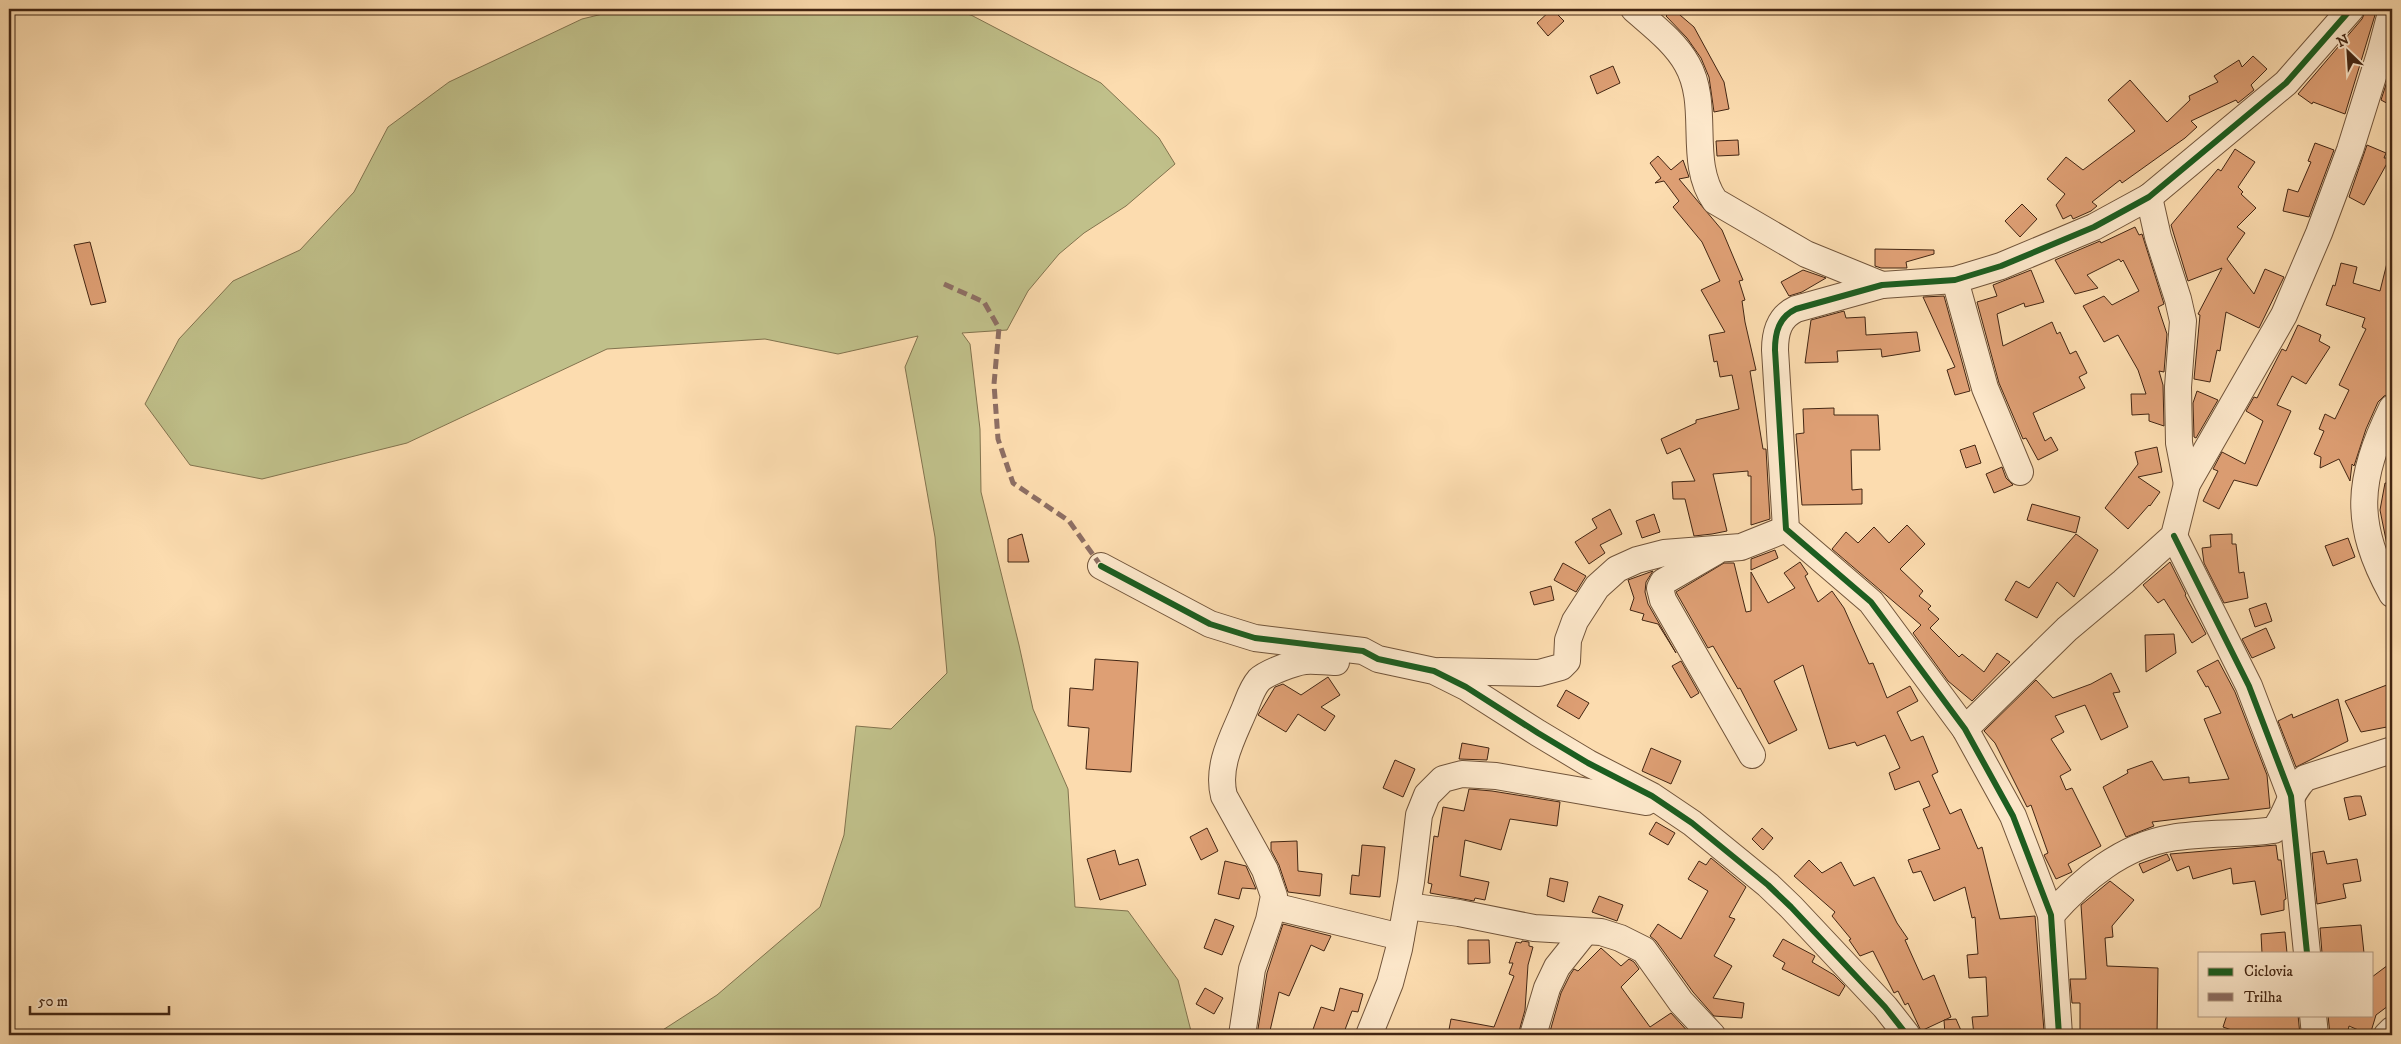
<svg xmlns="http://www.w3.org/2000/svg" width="2401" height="1044" font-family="'IM FELL DW Pica',serif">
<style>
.green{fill:#c0c08a;stroke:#82734e}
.building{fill:#de9f74;stroke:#432613}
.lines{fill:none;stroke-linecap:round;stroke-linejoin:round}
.minor-casing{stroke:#71543a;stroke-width:28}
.minor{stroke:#fde8cb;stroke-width:26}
.quiet{stroke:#8d6e63;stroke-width:5;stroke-dasharray:10 5;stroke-linecap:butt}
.cycleway-casing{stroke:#fde8cb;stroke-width:9}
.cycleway{stroke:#1b5e20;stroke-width:6}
</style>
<rect width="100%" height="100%" fill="#fcdcaf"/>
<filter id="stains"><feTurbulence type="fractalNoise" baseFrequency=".004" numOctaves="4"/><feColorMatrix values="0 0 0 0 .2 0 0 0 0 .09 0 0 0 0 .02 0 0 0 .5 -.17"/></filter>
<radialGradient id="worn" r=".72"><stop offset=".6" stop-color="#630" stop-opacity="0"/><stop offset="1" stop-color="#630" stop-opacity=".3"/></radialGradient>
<path class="green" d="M623,9H942L971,15L1101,83L1159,138L1175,164L1126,206L1084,233L1059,254L1028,291L1007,330L962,333L970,344L980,429L981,492L1019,645L1033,709L1068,789L1075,907L1128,911L1178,980L1192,1035H655L717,995L820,907L844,835L856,726L891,729L947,673L935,537L905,367L918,336L838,354L765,339L607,349L407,443L262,479L190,465L145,404L179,339L233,281L300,250L354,192L388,127L449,82L582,19Z"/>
<g class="building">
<path d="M1552,9L1564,21L1548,36L1537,23Z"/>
<path d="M1673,9L1694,27L1724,82L1729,109L1714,112L1709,77L1701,58L1687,38L1666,16Z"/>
<path d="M2366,10L2375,15L2345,114L2313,102L2312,104L2298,94L2362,19Z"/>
<path d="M2253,56L2267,69L2251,85L2254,90L2238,103L2236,100L2191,121L2197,127L2185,138L2122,183L2120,180L2092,202L2097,206L2091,211L2073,219L2071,215L2063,219L2056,205L2065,194L2047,179L2066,157L2083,170L2135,131L2108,100L2130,80L2167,122L2190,100L2189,96L2218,82L2214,76L2239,60L2242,67Z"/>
<path d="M1613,66L1620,83L1597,94L1590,76Z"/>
<path d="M2392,66V106L2381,100Z"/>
<path d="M1738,140L1739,155L1717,156L1716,141Z"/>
<path d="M2315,143L2334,150L2309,217L2283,211L2288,189L2298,192L2311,162L2308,161Z"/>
<path d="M2367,145L2386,153L2384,158H2390L2364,205L2349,197Z"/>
<path d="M2235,149L2255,162L2238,187L2243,192L2241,194L2256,208L2237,227L2245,233L2227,259L2254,294L2265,269L2284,277L2259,328L2226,312L2220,351L2217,350L2210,382L2194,379L2200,315L2198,314L2222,268L2188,281L2171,225L2218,169L2221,171Z"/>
<path d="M1658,156L1671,170L1683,160L1689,177L1679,179L1722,230L1743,280L1739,281L1745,300L1742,301L1745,322L1756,370L1750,371L1763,449H1766L1770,519L1751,525V476H1748V471L1713,474L1727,531L1712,534L1694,536L1685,499H1673L1672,482L1695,481L1680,448L1667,454L1661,439L1696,423V420L1739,409L1732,375L1720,377L1717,361L1714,362L1709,335L1725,332L1701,290L1720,281L1702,242L1673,207L1679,201L1664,181L1655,183L1661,178L1650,163Z"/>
<path d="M2022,204L2037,219L2020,237L2005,221Z"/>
<path d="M2135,227L2139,235L2142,234L2164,304L2158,307L2167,334L2164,372L2159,371L2163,385L2164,426L2149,421V414L2132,415L2131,394H2146L2138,370L2118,335L2104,342L2083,306L2104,296L2112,305L2139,291L2123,260L2121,262L2119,259L2087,275L2098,288L2075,294L2055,260L2100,241L2101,243Z"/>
<path d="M90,242L106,302L91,305L74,245Z"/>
<path d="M1875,249L1934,250V254L1906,262L1907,268H1881L1875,266Z"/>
<path d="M2341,263L2357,267L2353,283L2380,291L2387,263L2392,264V393L2384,396L2378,402L2366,429L2354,466L2352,464L2350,481L2339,459L2320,468L2321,457L2314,454L2324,431L2319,429L2325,414L2335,419L2349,390L2339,385L2366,329L2362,327L2365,318L2326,305L2333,285L2335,286Z"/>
<path d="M1803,270L1826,278L1802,292L1789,296L1781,282Z"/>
<path d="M2031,270L2044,302L2025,307L2024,303L1997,314L2003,346L2052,322L2057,334L2060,332L2070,354L2076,351L2087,373L2079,377L2085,388L2033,413L2045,441L2051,437L2058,450L2038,460L2026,438L2023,439L1999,383L1977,302L1997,296L1993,285Z"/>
<path d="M1944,296L1970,391L1955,395L1947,370L1955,367L1923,297Z"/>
<path d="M1844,311L1846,318L1865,317L1866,335L1917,332L1920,351L1882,357L1881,349L1837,351L1838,362L1805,363L1811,320Z"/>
<path d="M2298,325L2321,335L2319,341L2330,347L2306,384L2292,376L2277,405L2291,411L2257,486L2234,480L2219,509L2203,501L2218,471L2213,469L2222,452L2245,464L2263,421L2246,411L2254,397L2257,398L2282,349L2286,351Z"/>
<path d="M2197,391L2218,400L2196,438L2194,437L2193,403Z"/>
<path d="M1834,408V415H1878L1880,450H1851L1852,490L1862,489V504L1802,505L1796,434L1804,433L1803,409Z"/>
<path d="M1975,445L1981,463L1966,468L1960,450Z"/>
<path d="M2157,447L2162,472L2138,477L2160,492L2150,506L2149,505L2128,529L2105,508L2138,464L2135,452Z"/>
<path d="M2002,467L2006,478L2013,485L1994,493L1986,474Z"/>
<path d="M2385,483L2392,484V543L2387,545L2380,510Z"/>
<path d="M2032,504L2080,517L2076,533L2027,520Z"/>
<path d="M1610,509L1622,534L1600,545L1605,553L1589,564L1575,542L1597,528L1592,519Z"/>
<path d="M1654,514L1660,532L1642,538L1636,521Z"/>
<path d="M1907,525L1925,544L1900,569L1923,591L1919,596L1931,606L1928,609L1939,619L1930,628L1959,657L1962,654L1984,672L1997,653L2010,662L1972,701L1948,681L1913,633L1921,625L1832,549L1846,532L1858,543L1874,527L1889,543Z"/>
<path d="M1022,534L1029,562H1008V539Z"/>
<path d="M2076,534L2098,550L2074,597L2057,582L2037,618L2005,600L2016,581L2029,588Z"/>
<path d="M2232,534V544H2236L2239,573L2244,572L2248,598L2224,603L2204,563L2202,548L2211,547L2210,535Z"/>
<path d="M2348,538L2355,557L2333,566L2325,546Z"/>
<path d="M1775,550L1778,558L1751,570V559Z"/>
<path d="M1800,562L1808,574L1805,576L1818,602L1832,591L1844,608L1869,664L1873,663L1887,698L1910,686L1918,701L1897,712L1911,741L1923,736L1938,772L1932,775L1950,814L1961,809L1978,849L1982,847L2000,919L2035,916L2044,1031L1974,1035L1972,1017L1988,1016L1986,977L1969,978L1967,955L1978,954L1975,917L1972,918L1965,887L1934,901L1921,871L1913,873L1908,860L1940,849L1923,809L1930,806L1919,781L1895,790L1889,773L1900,768L1885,735L1857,746L1855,742L1829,749L1803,665L1774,681L1797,730L1769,744L1740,688L1738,689L1713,646L1708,648L1676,592L1724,563H1734L1746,612L1751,611V572L1768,603L1795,588L1784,573Z"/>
<path d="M2170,562L2186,594L2185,595L2206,634L2192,643L2164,599L2158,603L2143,585Z"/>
<path d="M1563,563L1586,576L1576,592L1554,580Z"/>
<path d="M1653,571L1646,582L1645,592L1648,604L1676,653L1658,624L1642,620L1644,614L1630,610L1634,598L1628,580Z"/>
<path d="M1551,586L1554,600L1534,605L1530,592Z"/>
<path d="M2266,603L2272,621L2255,627L2249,609Z"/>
<path d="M2266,628L2275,648L2252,658L2242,639Z"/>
<path d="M2174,634L2176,653L2146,672L2145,635Z"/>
<path d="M1095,659L1138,662L1131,772L1086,769L1089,728L1068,726L1070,688L1093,690Z"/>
<path d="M2218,660L2235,692L2267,775L2270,808L2152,822L2154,826L2126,837L2103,787L2128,773L2127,770L2152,761L2163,780L2189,777V783L2229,779L2204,719L2221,713L2208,686L2206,687L2197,671Z"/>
<path d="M1681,661L1699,693L1691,698L1672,666Z"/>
<path d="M2111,673L2120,692L2113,693L2128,727L2101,740L2085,705L2055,716L2064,732L2051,739L2071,770L2060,776L2066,790L2072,788L2101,846L2068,864L2072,872L2056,879L2044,855L2048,853L2031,805L2027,807L1995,743L1984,731L2036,680L2053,698L2091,684Z"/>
<path d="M1328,677L1340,695L1321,707L1335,716L1325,731L1298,714L1286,732L1258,715L1275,687L1283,684L1301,695Z"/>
<path d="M2392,683V726L2361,732L2345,701Z"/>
<path d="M1566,690L1589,703L1579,719L1557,706Z"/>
<path d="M2338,699L2348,741L2296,767L2278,721L2292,714L2293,718Z"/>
<path d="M1462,743L1489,748L1487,760L1459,759Z"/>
<path d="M1651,748L1681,761L1671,784L1642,771Z"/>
<path d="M1395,760L1415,769L1403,797L1383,788Z"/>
<path d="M1469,789L1492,791L1560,802L1557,826L1510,819L1501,850L1465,840L1460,876L1489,882L1485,900L1475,898L1474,901L1430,893L1432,884L1428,883L1434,836L1438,837L1443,807L1464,811Z"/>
<path d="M2355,796H2361L2366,815L2349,820L2344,798Z"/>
<path d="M1656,822L1675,833L1668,845L1649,834Z"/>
<path d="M1207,828L1218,851L1201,860L1190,837Z"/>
<path d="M1762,828L1773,838L1763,850L1752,839Z"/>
<path d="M1297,841L1298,871L1322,874L1320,896L1288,892L1279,865L1271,850V842Z"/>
<path d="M1362,845L1385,847L1380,897L1350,894L1352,875L1359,876Z"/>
<path d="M2276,845L2278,860H2281L2286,899L2284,900V910L2261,915L2255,881L2233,884L2231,868L2193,879L2189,866L2177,871L2170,854Z"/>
<path d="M1115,850L1119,865L1138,859L1146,885L1100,900L1087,859Z"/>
<path d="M2324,851L2327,864L2357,859L2361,881L2343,884L2346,898L2317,904L2312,853Z"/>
<path d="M2167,854L2170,860L2143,873L2139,864Z"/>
<path d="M1711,858L1746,887L1729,917L1735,919L1714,956L1732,966L1713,998L1744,1003L1742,1018L1714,1016L1693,992L1656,941L1650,936L1658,924L1681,939L1708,891L1688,879L1699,861L1706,865Z"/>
<path d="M1809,860L1822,873L1841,862L1854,886L1874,877L1897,923L1908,939L1905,940L1923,980L1934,975L1951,1017L1921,1031L1908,1003L1905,1005L1898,991L1894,993L1873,951L1860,956L1849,940L1851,939L1832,916L1835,912L1794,876Z"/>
<path d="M1225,861L1246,866L1256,889L1242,888L1239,899L1218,894Z"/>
<path d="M1550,878L1568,882L1564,902L1547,896Z"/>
<path d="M2110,881L2134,900L2112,926L2113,937L2105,938L2107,966L2158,968L2157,1035H2080V1003H2072L2070,979H2086L2081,905Z"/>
<path d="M1599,896L1623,905L1617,921L1592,912Z"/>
<path d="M1215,919L1234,926L1222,955L1204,948Z"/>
<path d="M1283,924L1331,936L1324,951L1311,945L1289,996L1279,992L1269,1035H1257L1267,973Z"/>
<path d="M2361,925L2364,953H2322L2320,928Z"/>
<path d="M2285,932L2287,953H2262L2261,934Z"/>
<path d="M1783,939L1815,956L1812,962L1834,975L1845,986L1839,996L1782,969L1785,963L1773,956Z"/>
<path d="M1468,940H1489L1490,963L1468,964Z"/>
<path d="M1522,941L1529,942V946L1533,947L1528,965L1525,1010L1518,1035H1448L1451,1019L1494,1027L1514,976L1509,974L1513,963H1509L1516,942L1521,943Z"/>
<path d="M1601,948L1621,966L1629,959L1634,962L1639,969L1621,987L1650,1027L1671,1013L1691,1035H1549L1561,993L1570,975L1574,969L1578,971Z"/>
<path d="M2392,962V1003L2376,1015L2370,1035L2349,1026L2347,1035H2330L2328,1015H2372V977Z"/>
<path d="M1205,988L1223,998L1214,1014L1196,1004Z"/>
<path d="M1340,988L1363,994L1358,1012L1352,1011L1343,1035H1311L1321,1007L1334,1011Z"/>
<path d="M2227,1015H2298L2300,1035H2246L2223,1027Z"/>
<path d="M1956,1019L1963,1035H1945L1944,1020Z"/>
</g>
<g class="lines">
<defs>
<g id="minor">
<path d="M1634,9C1652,25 1675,42 1687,64C1711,106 1687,161 1715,201L1806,254L1882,285"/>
<path d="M2149,197L2158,237L2178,299L2183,321L2178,387L2179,443L2187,484"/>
<path d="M1955,280L1985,388L2020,472"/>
<path d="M2392,408C2357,480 2353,523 2392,594"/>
<path d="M2174,536L2249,686L2291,796L2307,953"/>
<path d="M1715,552L1663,582L1660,588L1663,600L1752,755"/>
<path d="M1101,566L1210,624L1255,638L1363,651L1378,659L1434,671L1466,687L1538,733L1588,763L1652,796L1692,823L1768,885L1791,907L1885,1007L1907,1035"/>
<path d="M1440,671L1539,673L1561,667L1567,661L1568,640L1575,621L1597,587L1617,569L1637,560L1664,553L1741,547L1786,529"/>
<path d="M1965,729L2067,629L2123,582L2174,536L2187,484L2284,315L2319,233L2350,150L2380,54L2392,9"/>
<path d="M1273,906L1401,937"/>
<path d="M1407,906L1459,913L1534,928L1601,932L1620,938L1644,950L1681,1002L1712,1035"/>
<path d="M2051,915C2083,879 2122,846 2171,838C2205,832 2240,835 2274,830C2288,813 2288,795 2305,778L2392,750"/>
<path d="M2313,1015L2315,1035"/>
<path d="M1242,1035L1252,969L1269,920L1274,896L1265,870L1224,796C1216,765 1234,735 1245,708C1249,698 1252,688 1259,680C1266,673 1295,662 1305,661C1315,660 1326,662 1336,662"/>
<path d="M1369,1035L1390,983L1399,949L1411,882L1419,815L1427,795L1443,779L1462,774L1496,776L1646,802"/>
<path d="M1533,1035L1547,988L1557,967L1585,932"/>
<path d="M2059,1035L2051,915L2013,816L1965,729L1871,602L1786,529L1775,350C1775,332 1779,317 1796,309L1882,285L1955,280L2001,266L2094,227L2149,197L2286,83L2351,9"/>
<path d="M2387,1035L2392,1030"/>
</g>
</defs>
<use href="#minor" class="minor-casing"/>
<use href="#minor" class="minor"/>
<path class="quiet" d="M944,284L984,302L999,328L994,384L998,439L1013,483L1069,521L1101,566"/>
<defs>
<g id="cycleway">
<path d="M2174,536L2249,686L2291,796L2307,953"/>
<path d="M1101,566L1210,624L1255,638L1363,651L1378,659L1434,671L1466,687L1538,733L1588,763L1652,796L1692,823L1768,885L1791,907L1885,1007L1907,1035"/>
<path d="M2059,1035L2051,915L2013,816L1965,729L1871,602L1786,529L1775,350C1775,332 1779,317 1796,309L1882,285L1955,280L2001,266L2094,227L2149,197L2286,83L2351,9"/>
</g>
</defs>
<use href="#cycleway" class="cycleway-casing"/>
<use href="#cycleway" class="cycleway"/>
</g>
<rect width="2401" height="1044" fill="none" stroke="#fcdcaf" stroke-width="30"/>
<rect x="10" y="10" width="2381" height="1024" fill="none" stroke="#432613" stroke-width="2.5"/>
<rect x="15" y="15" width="2371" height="1014" fill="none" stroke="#432613"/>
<rect x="2198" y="952" width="175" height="65" fill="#fde8cb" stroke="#b39a81"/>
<rect x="2208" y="968" width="25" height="8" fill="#1b5e20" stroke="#b39a81"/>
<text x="2244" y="976" font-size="15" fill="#432613">Ciclovia</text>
<rect x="2208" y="993" width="25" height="8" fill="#8d6e63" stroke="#b39a81"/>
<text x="2244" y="1002" font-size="15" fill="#432613">Trilha</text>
<g transform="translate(2348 52) rotate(335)" stroke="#fde8cb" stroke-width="4" paint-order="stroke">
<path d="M0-4L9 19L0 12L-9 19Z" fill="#432613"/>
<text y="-8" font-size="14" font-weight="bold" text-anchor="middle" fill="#432613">N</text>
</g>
<path d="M30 1006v8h139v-8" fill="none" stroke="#432613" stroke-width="2.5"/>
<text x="38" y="1006" font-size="15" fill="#432613" stroke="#fde8cb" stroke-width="4" paint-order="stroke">50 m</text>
<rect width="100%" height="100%" filter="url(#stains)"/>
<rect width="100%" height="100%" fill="url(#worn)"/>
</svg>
